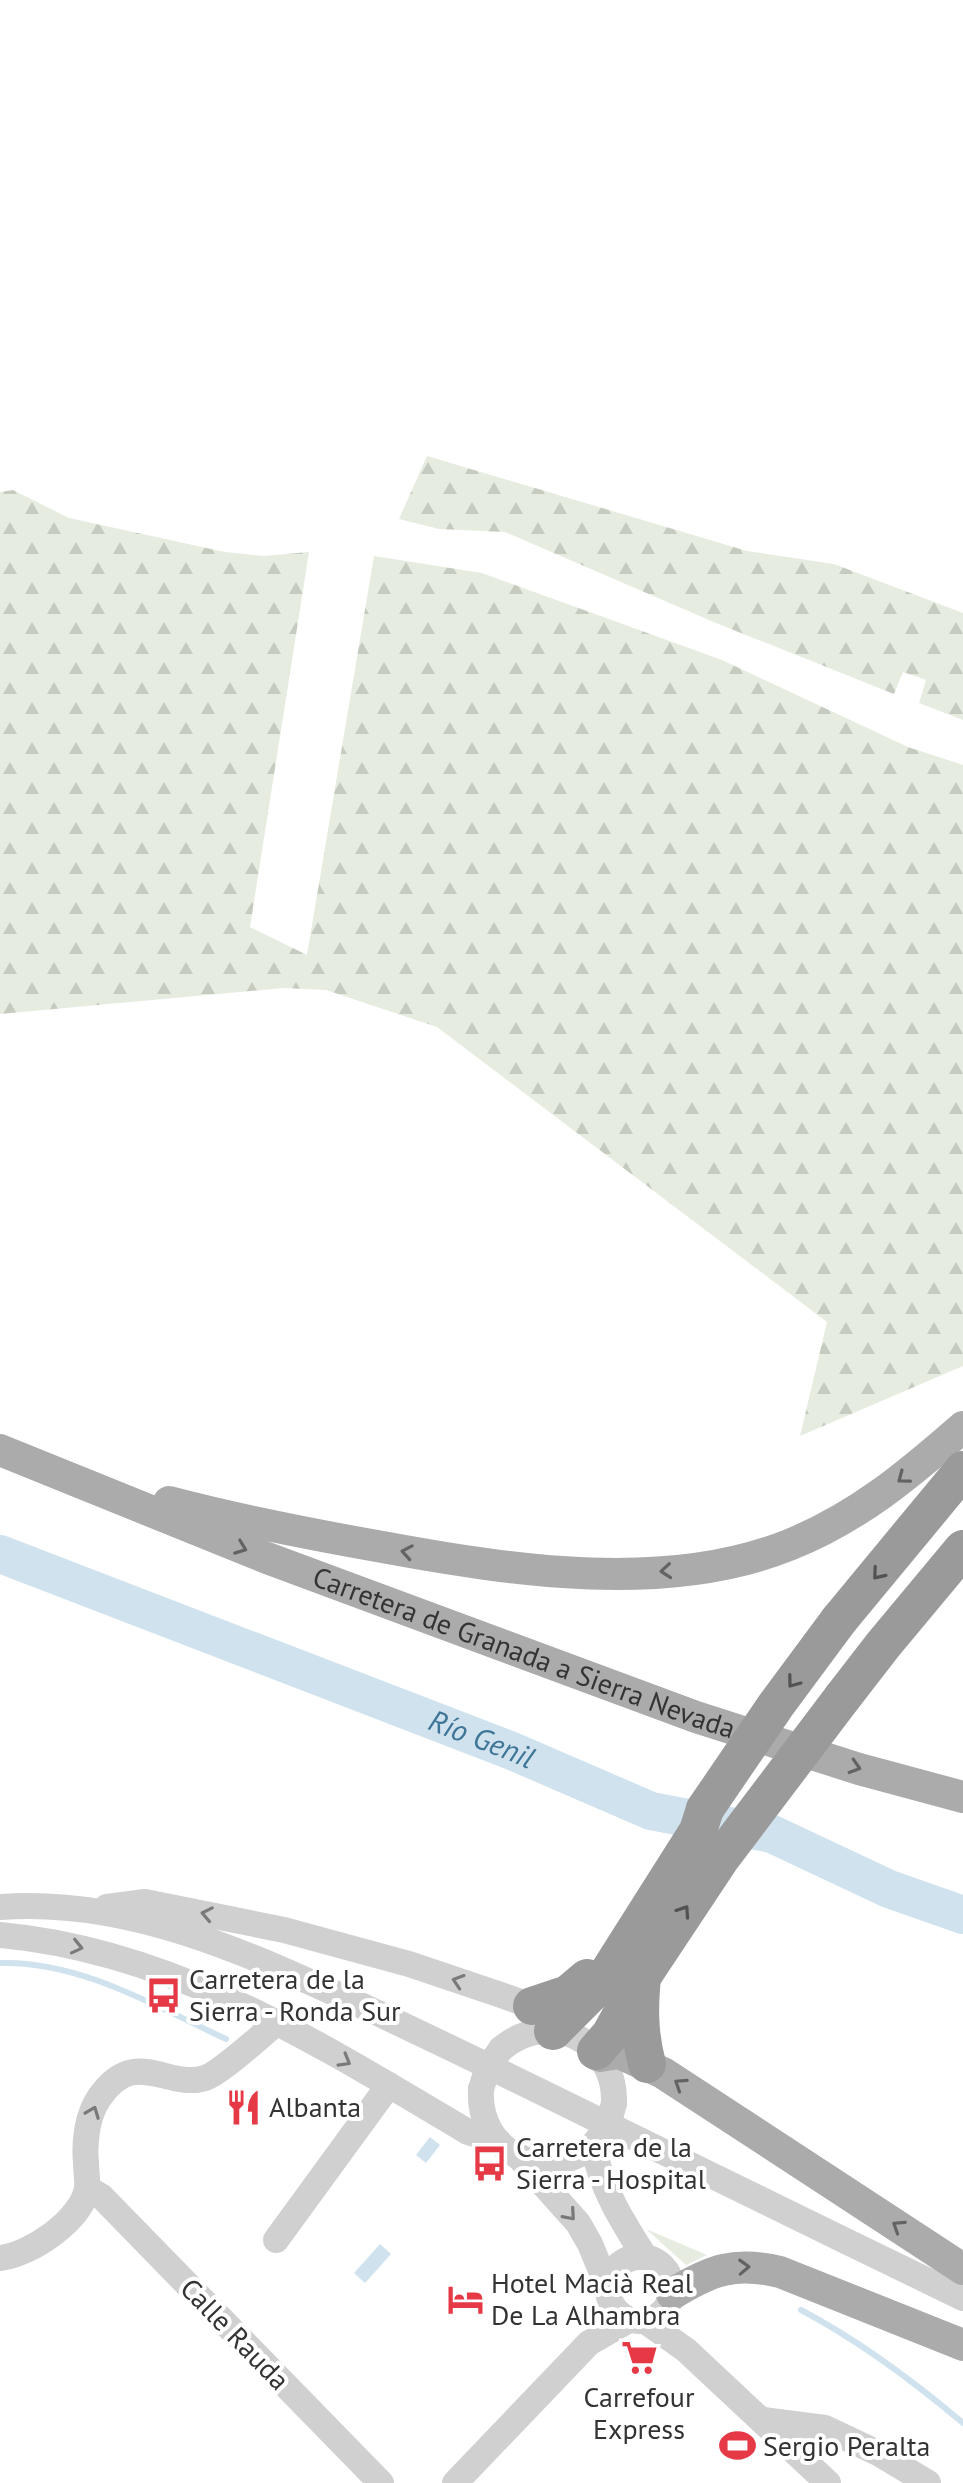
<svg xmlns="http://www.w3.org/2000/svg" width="963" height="2483" font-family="'PT Sans',sans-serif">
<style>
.grass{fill:#e6ecdf}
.forest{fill:url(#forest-firs)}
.water{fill:#cfe2ee}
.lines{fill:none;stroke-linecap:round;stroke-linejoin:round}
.stream{stroke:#cfe2ee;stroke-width:6}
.river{stroke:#cfe2ee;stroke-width:38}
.minor{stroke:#d0d0d0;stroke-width:26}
.major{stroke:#ababab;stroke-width:32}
.highway{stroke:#9a9a9a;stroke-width:38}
.minor-bridge{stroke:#d0d0d0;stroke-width:26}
.highway-bridge{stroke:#9a9a9a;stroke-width:38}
.oneway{stroke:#636363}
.oneway2{stroke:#525252}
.oneway3{stroke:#7a7a7a}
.labels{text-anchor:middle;stroke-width:8;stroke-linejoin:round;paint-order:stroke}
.street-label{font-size:28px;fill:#333;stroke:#fff}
.poi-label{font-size:28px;fill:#333;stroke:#fff;text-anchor:start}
.water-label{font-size:30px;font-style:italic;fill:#3f7597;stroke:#fff}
</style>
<defs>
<pattern id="forest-firs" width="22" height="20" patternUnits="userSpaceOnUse" patternTransform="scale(2)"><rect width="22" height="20" fill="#e6ecdf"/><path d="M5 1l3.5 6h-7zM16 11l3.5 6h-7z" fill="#c6cbc0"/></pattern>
</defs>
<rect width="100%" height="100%" fill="#fff"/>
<path class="grass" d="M646,2229L707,2255L686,2265Z"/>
<g class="forest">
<path d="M427,456L747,551L834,564L963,613V720L919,703L926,680L903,672L894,694L716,623L505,532L439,529L399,519Z"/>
<path d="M13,490L69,518L225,552L264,556L309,552L250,927L307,955L374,556L482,573L722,660L908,747L963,765V1366L800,1436L827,1322L437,1027L326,990L284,988L0,1014V492Z"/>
</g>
<g class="water">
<path d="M430,2137L440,2145L426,2163L416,2155Z"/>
<path d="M380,2244L391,2254L365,2283L354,2273Z"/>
</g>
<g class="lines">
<g class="stream">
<path d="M0,1963C81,1961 155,2006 226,2039"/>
<path d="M801,2310C860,2341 912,2380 963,2423"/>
</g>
<path class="river" id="s1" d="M0,1554L512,1751L651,1811L772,1834L889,1889L963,1915"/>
<g class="minor">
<path d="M0,1907C131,1897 254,1956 369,2009C441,2043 511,2077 582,2112C709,2175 836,2236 963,2298"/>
<path d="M107,1907L145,1902L284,1930L409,1964L501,1995L532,2006L541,2021"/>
<path d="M0,1935C175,1951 321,2045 468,2132L498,2141"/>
<path d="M501,2049C549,2008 616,2040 614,2103"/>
<path d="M481,2089C477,2153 545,2185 593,2145C601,2188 622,2221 645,2257"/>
<path d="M518,2156L578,2223L590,2244L607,2285"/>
<path d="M87,2188L102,2197L381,2483"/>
<path d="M276,2240L389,2085"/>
<circle cx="640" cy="2289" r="32"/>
<path d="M0,2258C30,2255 82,2220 87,2188C88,2181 86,2171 86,2163C84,2142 87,2116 99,2098C135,2045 167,2090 205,2078C221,2073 261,2035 278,2022"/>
<path d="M645,2321L686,2350L828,2483"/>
<path d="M763,2420L825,2428L880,2454L928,2483"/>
<path d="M455,2483L589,2343L629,2320"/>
</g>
<g class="major">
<path id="s2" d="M0,1450L267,1558L696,1717L859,1769L963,1797"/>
<path d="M169,1502C241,1521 314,1535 388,1548C514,1571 667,1594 789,1545C857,1518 908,1475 963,1427"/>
<path d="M600,2056L619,2053L663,2073L963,2269"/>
<path d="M672,2294C711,2270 735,2261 780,2272L963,2345"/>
</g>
<g class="highway">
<path d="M839,1620L963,1470"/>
<path d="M842,1698L883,1645L963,1549"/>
<path d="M642,1977C639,2008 639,2034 647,2064"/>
<path d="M532,2006L568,1994L587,1978"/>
<path d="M553,2031L603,1981L698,1831L705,1809"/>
<path d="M596,2051L610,2035L639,1983"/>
</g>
<g class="minor-bridge">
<path d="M481,2089L488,2067L501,2049"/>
<path d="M593,2145L608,2126L614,2103"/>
</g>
<g class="highway-bridge">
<path d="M705,1809L776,1705L839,1620"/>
<path d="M642,1977L721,1858L842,1698"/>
</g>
</g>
<defs><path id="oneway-chevron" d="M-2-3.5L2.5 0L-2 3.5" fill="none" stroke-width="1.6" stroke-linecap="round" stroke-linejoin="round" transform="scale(2)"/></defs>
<g class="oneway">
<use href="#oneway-chevron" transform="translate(903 1478) rotate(143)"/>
<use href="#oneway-chevron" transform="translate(241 1548) rotate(21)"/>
<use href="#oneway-chevron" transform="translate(407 1552) rotate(-170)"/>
<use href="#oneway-chevron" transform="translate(666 1571) rotate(175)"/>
<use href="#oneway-chevron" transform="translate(855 1767) rotate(17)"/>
<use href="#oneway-chevron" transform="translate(680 2084) rotate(-147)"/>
<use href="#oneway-chevron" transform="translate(898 2226) rotate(-147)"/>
<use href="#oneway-chevron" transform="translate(744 2267) rotate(-2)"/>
</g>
<g class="oneway2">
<use href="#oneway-chevron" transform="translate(878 1574) rotate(130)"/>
<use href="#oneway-chevron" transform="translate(793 1682) rotate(127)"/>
<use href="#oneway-chevron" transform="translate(684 1911) rotate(-56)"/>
</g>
<g class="oneway3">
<use href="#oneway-chevron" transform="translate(207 1914) rotate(-169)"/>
<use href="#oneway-chevron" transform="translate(77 1947) rotate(13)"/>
<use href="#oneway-chevron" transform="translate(458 1981) rotate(-162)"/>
<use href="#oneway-chevron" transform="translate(345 2061) rotate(30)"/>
<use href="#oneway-chevron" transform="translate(93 2112) rotate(-69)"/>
<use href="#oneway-chevron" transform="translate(570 2215) rotate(49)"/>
</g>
<defs>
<symbol id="bus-bare" viewBox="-9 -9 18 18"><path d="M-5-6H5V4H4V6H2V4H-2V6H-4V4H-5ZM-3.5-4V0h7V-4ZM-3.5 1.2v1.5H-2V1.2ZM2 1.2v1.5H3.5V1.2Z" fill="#e63946" stroke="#fff" stroke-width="2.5" paint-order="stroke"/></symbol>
<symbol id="restaurant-bare" viewBox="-9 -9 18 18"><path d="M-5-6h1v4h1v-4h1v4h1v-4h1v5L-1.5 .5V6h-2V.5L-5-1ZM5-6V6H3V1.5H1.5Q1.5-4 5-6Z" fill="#e63946" stroke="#fff" stroke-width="2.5" paint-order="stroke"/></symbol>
<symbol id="hotel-bare" viewBox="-9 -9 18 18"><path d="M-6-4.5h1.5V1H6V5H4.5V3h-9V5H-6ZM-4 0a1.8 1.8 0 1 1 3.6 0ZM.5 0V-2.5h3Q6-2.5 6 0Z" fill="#e63946" stroke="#fff" stroke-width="2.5" paint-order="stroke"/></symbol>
<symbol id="supermarket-bare" viewBox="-9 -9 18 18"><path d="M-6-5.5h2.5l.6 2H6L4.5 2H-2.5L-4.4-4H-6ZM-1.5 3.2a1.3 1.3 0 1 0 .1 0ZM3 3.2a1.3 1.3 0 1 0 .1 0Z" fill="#e63946" stroke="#fff" stroke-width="2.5" paint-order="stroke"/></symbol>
<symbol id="stadium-bare" viewBox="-9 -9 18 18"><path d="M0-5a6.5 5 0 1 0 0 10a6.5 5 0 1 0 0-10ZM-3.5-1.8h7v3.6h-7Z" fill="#e63946" stroke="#fff" stroke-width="2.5" paint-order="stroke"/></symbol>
</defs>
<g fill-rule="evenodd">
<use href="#bus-bare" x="138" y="1970" width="51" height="51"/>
<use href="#restaurant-bare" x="218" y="2082" width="51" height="51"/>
<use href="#bus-bare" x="464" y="2138" width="51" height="51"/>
<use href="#hotel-bare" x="440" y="2274" width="51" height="51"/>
<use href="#supermarket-bare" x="614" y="2332" width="51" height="51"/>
<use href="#stadium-bare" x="712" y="2420" width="51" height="51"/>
</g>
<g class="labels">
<g class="street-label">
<text dy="10" stroke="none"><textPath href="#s2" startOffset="562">Carretera de Granada a Sierra Nevada</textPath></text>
<text transform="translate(235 2334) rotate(46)" y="10">Calle Rauda</text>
</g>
<g class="poi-label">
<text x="189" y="1989">Carretera de la<tspan x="189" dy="32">Sierra - Ronda Sur</tspan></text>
<text x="269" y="2117">Albanta</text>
<text x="516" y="2157">Carretera de la<tspan x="516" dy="32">Sierra - Hospital</tspan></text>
<text x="491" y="2293">Hotel Macià Real<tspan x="491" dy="32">De La Alhambra</tspan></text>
<text x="639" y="2407" text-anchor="middle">Carrefour<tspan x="639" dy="32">Express</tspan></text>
<text x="763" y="2456">Sergio Peralta</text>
</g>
<g class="water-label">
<text dy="10" stroke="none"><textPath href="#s1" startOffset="516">Río Genil</textPath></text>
</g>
</g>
</svg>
